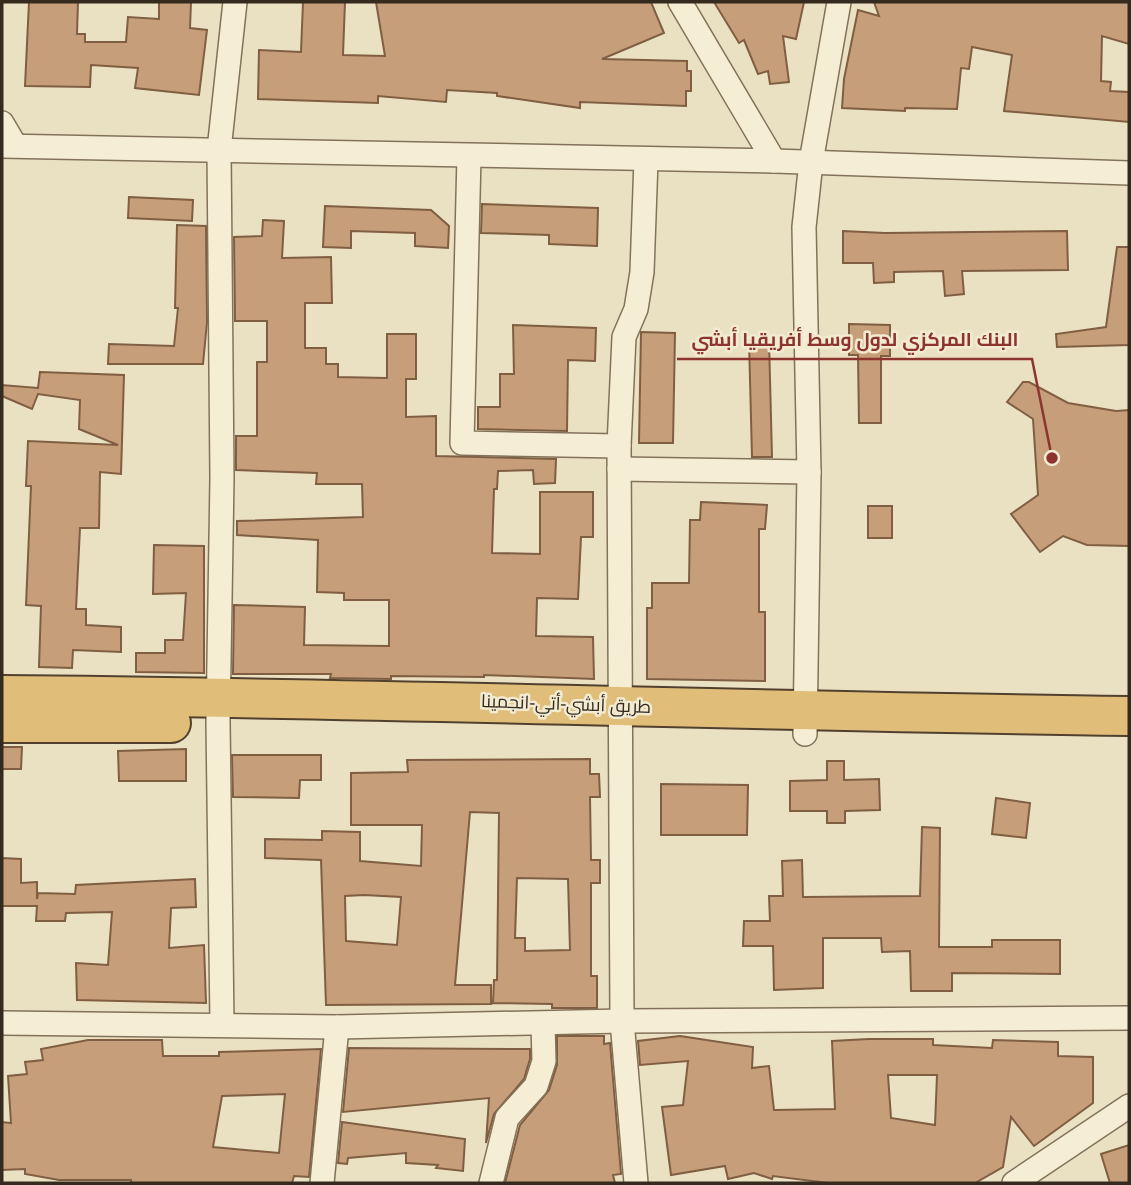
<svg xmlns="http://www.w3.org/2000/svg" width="1131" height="1185" font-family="'Noto Serif',Cairo,serif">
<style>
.building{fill:#c69e7a;stroke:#805e42;stroke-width:2;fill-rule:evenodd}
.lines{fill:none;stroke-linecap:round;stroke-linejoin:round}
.minor-casing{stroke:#83725a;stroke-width:26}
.trunk-casing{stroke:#51402e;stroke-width:42}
.minor{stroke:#f6eed4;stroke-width:23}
.trunk{stroke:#e0be7a;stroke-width:38}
.labels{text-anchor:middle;stroke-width:5;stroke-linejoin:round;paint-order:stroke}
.street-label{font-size:18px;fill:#342a1e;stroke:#f2ebd1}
.leader{fill:none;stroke:#8d342f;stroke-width:2.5}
.callout-dot{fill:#8d342f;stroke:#f2ebd1;stroke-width:2.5}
.callout-label{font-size:19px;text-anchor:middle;font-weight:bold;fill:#8d342f;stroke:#f2ebd1;stroke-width:5;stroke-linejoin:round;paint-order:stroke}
</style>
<rect width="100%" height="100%" fill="#eae1c2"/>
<g class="building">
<path d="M29,2H78L77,34H85V42H126L128,17L159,19V2H191L190,28L207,30L199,95L135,88L138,68L91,65L90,87L25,86Z"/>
<path d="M303,2H345L343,55L385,56L376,2H651L664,33L602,59L687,61V71H691V91H686V106L580,102V108L497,96V93L447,90L446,102L378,96V103L258,99L259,50L301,52Z"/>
<path d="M714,2H804L796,39L783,36L789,82L770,84L768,71L758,74L744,40L739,43Z"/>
<path d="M874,2H1129V44L1102,36L1101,81L1111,82L1110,91L1129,92V122L1004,111L1012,55L972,47L969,69L961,68L957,109L905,108V111L842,108L844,79L858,10L879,16Z"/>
<path d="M129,197L193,200L192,221L128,218Z"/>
<path d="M482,204L598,208L597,246L549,244V235L481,233Z"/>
<path d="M325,206L431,210L449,226L448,248L415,246V233L351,231V248L323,247Z"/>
<path d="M263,220L284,221L282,258L331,257L332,303H305V348H326V364H338V377L387,378V334H416V379H406V417L436,416V456L556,459L555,483L534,484L533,470L498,471L497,489H494L492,553L540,554V492H593V537H581L578,599L537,598L536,636L593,637L594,679L484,675V677L391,676V679L330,678L331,674H233L234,605L305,607L304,645L389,646V600H344V593L317,592L318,540L237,535V521L363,517L362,484H316L317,473L236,470V436H257V362H267V321H235L234,237L262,236Z"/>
<path d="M177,225L206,226L207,322L203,364H108L109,344L174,346L178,308H175Z"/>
<path d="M843,231L885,233L1067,231L1068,270L962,271L964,294L945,296L943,271L894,272V282L874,283L873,263H843Z"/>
<path d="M1117,247H1129V345L1057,347L1056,334L1106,327Z"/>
<path d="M849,324L890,325V356H881V423H859L858,355H849Z"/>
<path d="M513,325L596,328L595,361L568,360L567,431L478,429V407H500V374H514Z"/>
<path d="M641,332L675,333L673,443H639Z"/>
<path d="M769,340L772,457H752L749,341Z"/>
<path d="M40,372L124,375L121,474L100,472L99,528H80L76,609H86V625L121,627V652L73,650L72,668L39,667L41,606L26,605L31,486H26L28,441L118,445L79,429L80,400L38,394L32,409L2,396V385L38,388Z"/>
<path d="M1023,382H1029L1068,403L1116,411L1129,410V546L1087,545L1063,536L1040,552L1011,514L1038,495L1033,419L1007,402Z"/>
<path d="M701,502L767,505L765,529H759V612H765V681L647,679V608H652V583H689L690,520H700Z"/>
<rect x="868" y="506" width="24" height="32"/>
<path d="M154,545L204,546V673L136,672V653H165V640H183L186,593L153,594Z"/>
<path d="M2,747H22L21,769H2Z"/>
<path d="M186,749V781H119L118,751Z"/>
<path d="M232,755H321V780H300L299,798L233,797Z"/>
<path d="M590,759V774H599L600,797H590L591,860H600V883H591V976H597V1008H552V1004L493,1003L494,980H497L499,813L470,812L455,985H491V1004L326,1005L321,860L265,858V839L322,840V831L360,832V861L421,866L422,825H351V773L408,772L407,760ZM517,878L568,879L570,950L525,951V938H515ZM364,895L401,897L397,945L346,941L345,896Z"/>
<path d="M827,761H844V780L879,779L880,810L845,811V823H827V811H790V781L827,780Z"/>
<path d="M661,784L748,785L747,835H661Z"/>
<path d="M996,798L1030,803L1026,838L992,834Z"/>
<path d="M922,827L940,828L939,947H992V940H1060V974L952,973V991H911L910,951L882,952L881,938H823V988L774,990L773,946H743L744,921H770L769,896H783L782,861L802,860L803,897L920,896Z"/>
<path d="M2,858L21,859V883L37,882V899L38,893L75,894L76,885L195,879L196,907L171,908L169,948L204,945L206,1003L77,1000L76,963L108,965L112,912L66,913L65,921H36L37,906H2Z"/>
<path d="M557,1036H604V1044L610,1043L621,1174L613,1175L615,1183H505L520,1125L549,1090L557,1065Z"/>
<path d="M680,1036L753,1047L752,1068L769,1066L774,1110L835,1109L832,1041L869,1039H933V1045L992,1048L993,1040L1058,1042V1056L1093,1057V1103L1034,1146L1011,1117L1003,1167L975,1183H828L773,1176L772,1179L754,1173L728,1179L725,1166L671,1175L662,1107L683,1105L688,1061L640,1065L638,1041ZM888,1075H937L935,1125L891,1118Z"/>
<path d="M88,1040H162L163,1056H219V1052L321,1049L309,1177L294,1176L292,1183H131V1180H59L25,1174V1169L2,1170V1122L11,1123L8,1076L27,1074L25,1062L43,1060L41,1049ZM285,1094L279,1153L213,1147L222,1096Z"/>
<path d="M349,1048L530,1049V1059L524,1079L494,1114L486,1143L489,1098L343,1112Z"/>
<path d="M342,1122L465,1139L463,1171L436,1168L438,1165L406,1163V1153L348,1158L347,1164L338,1163Z"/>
<path d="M1129,1145V1183H1110L1101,1154Z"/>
</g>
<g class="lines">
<defs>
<g id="minor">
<path d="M680,2L774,161"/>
<path d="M2,123L15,145"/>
<path d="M2,146L774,161L1129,173"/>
<path d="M469,156L462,443L619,446"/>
<path d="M619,469L809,472"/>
<path d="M805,734L809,472L804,227L811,162L839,2"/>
<path d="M2,1023L337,1027L622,1021L1129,1018"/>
<path d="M222,1024L218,722L222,478L219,150L235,2"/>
<path d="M322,1183L337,1027"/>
<path d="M491,1183L507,1118L536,1086L544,1061L543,1024"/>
<path d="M636,1183L622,1021L619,446L624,337L636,309L642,272L646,160"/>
<path d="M1014,1183L1129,1106"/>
</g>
<g id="trunk">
<path d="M2,695C378,698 753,711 1129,716"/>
<path d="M2,723H171"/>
</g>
</defs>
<use href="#minor" class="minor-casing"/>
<use href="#trunk" class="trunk-casing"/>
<use href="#minor" class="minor"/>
<use href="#trunk" class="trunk"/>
</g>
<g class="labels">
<g class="street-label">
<text transform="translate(566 704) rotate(2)" y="6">طريق أبشي-أتي-انجمينا</text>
</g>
</g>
<path class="leader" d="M1052 458L1032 359H677"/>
<circle class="callout-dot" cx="1052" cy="458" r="7"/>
<g class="callout-label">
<text x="855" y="346">البنك المركزي لدول وسط أفريقيا أبشي</text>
</g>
<rect width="1131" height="1185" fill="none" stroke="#342a1e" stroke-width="7"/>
</svg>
